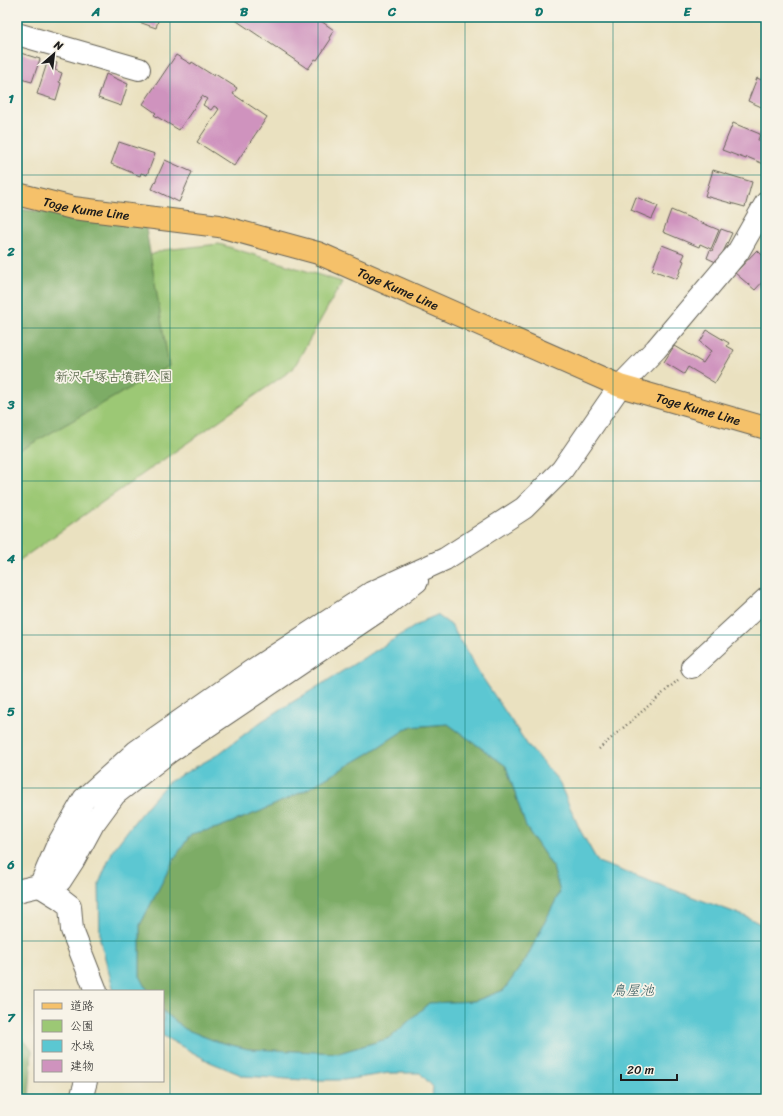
<svg xmlns="http://www.w3.org/2000/svg" width="783" height="1116" font-family="Sriracha,'Klee One',sans-serif">
<style>
.green{fill:#9cc875;stroke:#5c7248}
.forest{fill:#7dac66;stroke:#4c6441}
.water{fill:#5bc7d2;stroke:#3c7277}
.building{fill:#cf93be}
.lines{fill:none;stroke-linecap:round;stroke-linejoin:round}
.minor-casing{stroke:#646155;stroke-width:24}
.major-casing{stroke:#646155;stroke-width:24}
.path{stroke:#646155;stroke-width:2.5;stroke-dasharray:1 3;stroke-linecap:butt}
.minor{stroke:#fff;stroke-width:22}
.major{stroke:#f5c16b;stroke-width:22}
.grid{fill:none;stroke:#0f766e;stroke-width:1;stroke-opacity:0.55}
.labels{text-anchor:middle;stroke-width:3.5;stroke-linejoin:round;paint-order:stroke}
.street-label{font-size:13px;fill:#1c1c1c;stroke:#f7f3e8}
.park-label{font-size:13px;fill:#49583b;stroke:#f7f3e8}
.water-label{font-size:14px;font-style:italic;fill:#32585c;stroke:#f7f3e8}
.neatline{fill:none;stroke:#0f766e;stroke-width:1.5}
.grid-label{font-size:13px;text-anchor:middle;font-weight:bold;fill:#0f766e}
</style>
<rect width="100%" height="100%" fill="#f7f3e8"/>
<filter id="ink" filterUnits="userSpaceOnUse"><feTurbulence type="fractalNoise" baseFrequency=".025" numOctaves="2"/><feDisplacementMap in="SourceGraphic" scale="8" xChannelSelector="R" yChannelSelector="G"/><feConvolveMatrix kernelMatrix="1 2 1 2 8 2 1 2 1" color-interpolation-filters="sRGB"/></filter>
<filter id="wash" filterUnits="userSpaceOnUse"><feTurbulence type="fractalNoise" baseFrequency=".012" numOctaves="4" result="noise"/><feDisplacementMap in="SourceGraphic" scale="16" xChannelSelector="R" yChannelSelector="G"/><feGaussianBlur stdDeviation="0.9" result="paint"/><feColorMatrix in="noise" values="0 0 0 0 0 0 0 0 0 0 0 0 0 0 0 0 0 1.4 0 .05"/><feComposite in="paint" operator="in"/></filter>
<g filter="url(#wash)">
<rect width="100%" height="100%" fill="#eae1c0"/>
<path class="green" d="M219,244L342,282L293,369L17,562V261L77,286L163,250Z"/>
<g class="forest">
<path d="M17,209L145,223L169,366L17,452Z"/>
<path d="M448,724L506,766L526,827L553,867L560,892L526,959L504,990L475,1001L429,1003L390,1038L339,1053L248,1049L215,1041L185,1029L163,1011V991H148L140,976V925L174,859L191,834L217,828L261,811L306,790L369,753L409,727Z"/>
<path d="M17,1031L32,1050L29,1099H17Z"/>
</g>
<path class="water" d="M437,615L451,625L480,674L529,747L558,780L580,830L598,862L747,917L766,927V1099H432L433,1087L420,1073H389L344,1080H303L244,1076L210,1062L163,1036V1011L185,1029L215,1041L248,1049L339,1053L390,1038L429,1003L475,1001L504,990L526,959L560,892L553,867L526,827L506,766L448,724L409,727L369,753L306,790L261,811L217,828L191,834L174,859L140,925V976L148,991H114L100,940L99,883L113,850L138,817L167,783L217,755L262,721L425,620Z"/>
<g id="blocks">
<g class="building">
<path d="M106,17H122L120,22Z"/>
<path d="M138,17H159L156,28L136,21Z"/>
<path d="M231,17H315L334,30L329,38L331,39L317,60L315,59L308,69Z"/>
<path d="M17,52L40,59L32,82L17,78Z"/>
<path d="M176,55L191,64L192,62L214,76L215,74L237,88L233,94L267,117L234,166L197,142L219,109L214,106L211,110L203,105L207,99L202,96L179,130L154,115L156,113L143,104Z"/>
<path d="M48,60L57,63L55,70L62,73L59,82L61,83L56,100L37,94Z"/>
<path d="M106,74L128,84L121,106L98,98Z"/>
<path d="M757,78L766,82V109L748,101Z"/>
<path d="M733,123L760,134L758,140L766,143V165L747,157L746,159L722,150Z"/>
<path d="M119,142L155,154L147,175L141,173L140,176L111,164Z"/>
<path d="M165,160L192,172L179,202L152,189Z"/>
<path d="M713,170L752,182L745,207L705,196Z"/>
<path d="M636,197L658,206L652,219L631,210Z"/>
<path d="M671,210L719,230L711,249L700,244L699,247L663,232Z"/>
<path d="M721,229L732,233L718,263L707,258L710,250L712,251Z"/>
<path d="M662,245L685,254L682,260L684,261L677,279L652,270Z"/>
<path d="M757,250L766,259V278L755,290L735,273Z"/>
<path d="M707,330L729,343L727,346L734,350L715,383L688,367L684,374L664,362L674,346L703,363L711,351L700,342Z"/>
</g>
</g>
</g>
<g filter="url(#ink)">
<use href="#blocks" fill-opacity="0" stroke="#646155" stroke-width="1"/>
<g class="lines">
<defs>
<g id="minor">
<path d="M17,34L139,69"/>
<path d="M692,667L766,599"/>
<path d="M40,886L57,846L84,799L137,751L250,672L371,593L445,559L524,508L562,470L620,386L656,349L738,252L766,203"/>
<path d="M40,886L61,899L70,906L72,930L96,991"/>
<path d="M17,891L60,881L73,861L93,824L115,794L169,752L381,609L417,581"/>
<path d="M81,1099L86,1081"/>
</g>
<g id="major">
<path id="s1" d="M17,194L73,208L219,226L318,253L620,386L766,428"/>
</g>
</defs>
<use href="#minor" class="minor-casing"/>
<use href="#major" class="major-casing"/>
<path class="path" d="M599,749L678,680"/>
<use href="#minor" class="minor"/>
<use href="#major" class="major"/>
</g>
</g>
<path class="grid" d="M170,17V1099M318,17V1099M465,17V1099M613,17V1099M17,175H766M17,328H766M17,481H766M17,635H766M17,788H766M17,941H766"/>
<g class="labels">
<g class="street-label">
<text dy="5" stroke="none"><textPath href="#s1" startOffset="71">Toge Kume Line</textPath></text>
<text dy="5" stroke="none"><textPath href="#s1" startOffset="395">Toge Kume Line</textPath></text>
<text dy="5" stroke="none"><textPath href="#s1" startOffset="719">Toge Kume Line</textPath></text>
</g>
<g class="park-label">
<text x="114" y="381">新沢千塚古墳群公園</text>
</g>
<g class="water-label">
<text x="633" y="995">鳥屋池</text>
</g>
</g>
<rect width="783" height="1116" fill="none" stroke="#f7f3e8" stroke-width="44"/>
<rect x="34" y="990" width="130" height="92" fill="#f7f3e8" stroke="#9f9d96"/>
<rect x="42" y="1003" width="20" height="6" fill="#f5c16b" stroke="#9f9d96"/>
<text x="70" y="1010" font-size="12" fill="#1c1c1c">道路</text>
<rect x="42" y="1020" width="20" height="12" fill="#9cc875" stroke="#9f9d96"/>
<text x="70" y="1030" font-size="12" fill="#1c1c1c">公園</text>
<rect x="42" y="1040" width="20" height="12" fill="#5bc7d2" stroke="#9f9d96"/>
<text x="70" y="1050" font-size="12" fill="#1c1c1c">水域</text>
<rect x="42" y="1060" width="20" height="12" fill="#cf93be" stroke="#9f9d96"/>
<text x="70" y="1070" font-size="12" fill="#1c1c1c">建物</text>
<g transform="translate(54 54) rotate(28)" stroke="#f7f3e8" stroke-width="3" paint-order="stroke">
<path d="M0-3L7 15L0 10L-7 15Z" fill="#1c1c1c"/>
<text y="-6" font-size="11" font-weight="bold" text-anchor="middle" fill="#1c1c1c">N</text>
</g>
<path d="M621 1074v6h56v-6" fill="none" stroke="#1c1c1c" stroke-width="2"/>
<text x="627" y="1074" font-size="12" fill="#1c1c1c" stroke="#f7f3e8" stroke-width="3" paint-order="stroke">20 m</text>
<rect x="22" y="22" width="739" height="1072" class="neatline"/>
<g class="grid-label">
<text x="96" y="16">A</text>
<text x="244" y="16">B</text>
<text x="392" y="16">C</text>
<text x="539" y="16">D</text>
<text x="687" y="16">E</text>
<text x="11" y="103">1</text>
<text x="11" y="256">2</text>
<text x="11" y="409">3</text>
<text x="11" y="563">4</text>
<text x="11" y="716">5</text>
<text x="11" y="869">6</text>
<text x="11" y="1022">7</text>
</g>
</svg>
